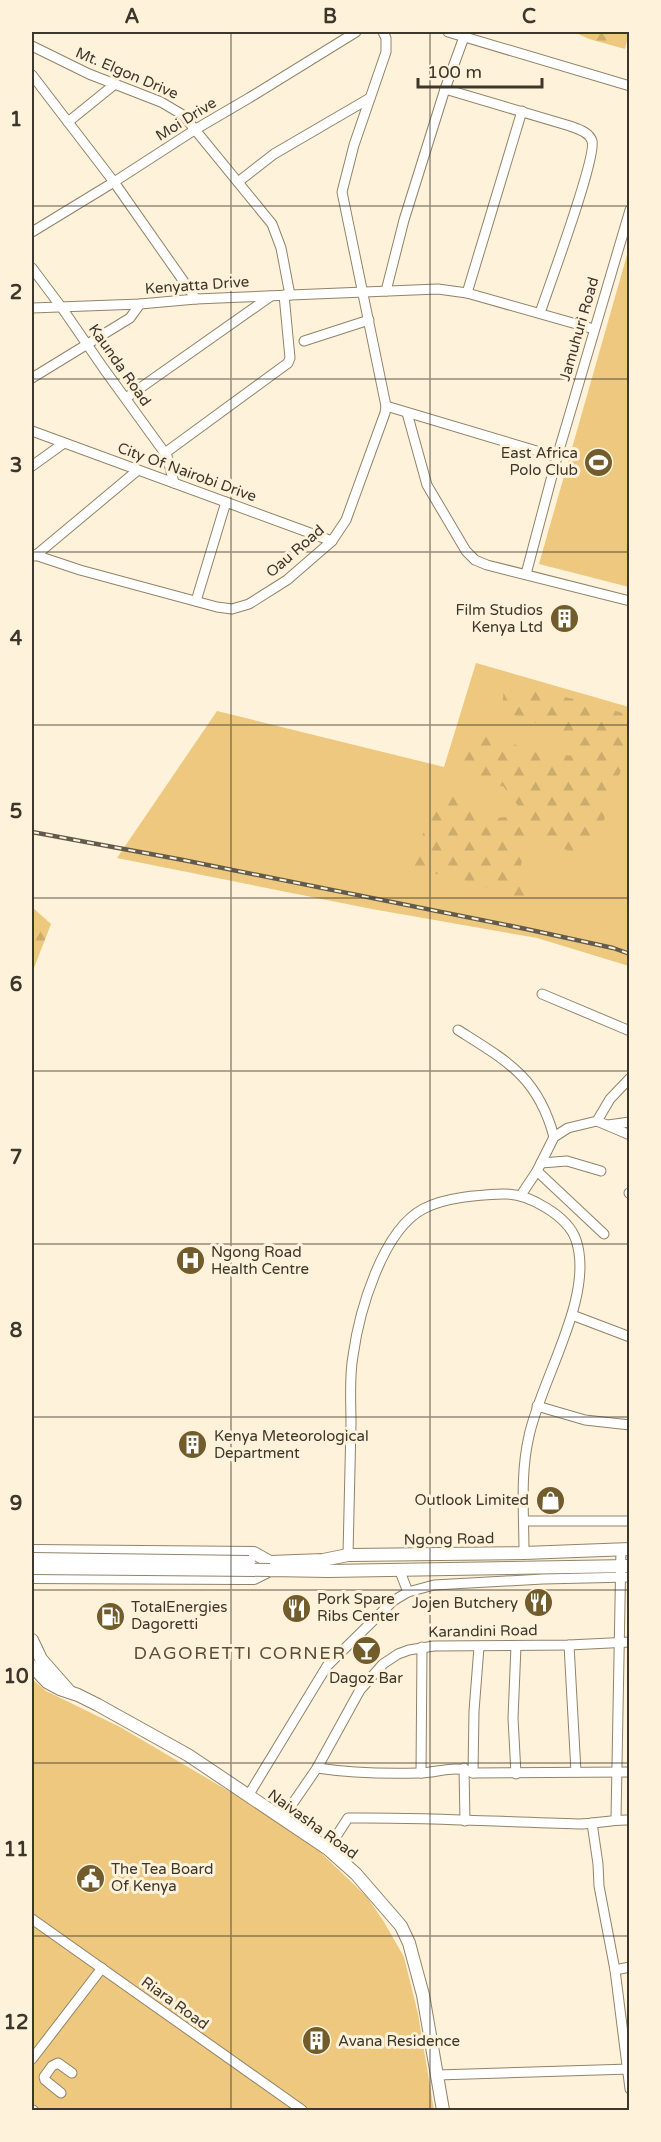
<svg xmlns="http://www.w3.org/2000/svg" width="661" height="2142" font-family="'Varela Round',sans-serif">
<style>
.green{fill:#edc87e}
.forest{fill:url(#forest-firs)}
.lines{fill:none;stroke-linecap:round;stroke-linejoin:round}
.minor-casing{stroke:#918368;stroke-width:11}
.major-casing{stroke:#918368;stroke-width:14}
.minor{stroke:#fff;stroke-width:9}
.major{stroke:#fff;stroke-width:12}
.rail-casing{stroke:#625b4d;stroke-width:4.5}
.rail{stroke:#fef2da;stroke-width:2;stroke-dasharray:7;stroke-linecap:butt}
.major-bridge-casing{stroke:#918368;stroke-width:14;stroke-linecap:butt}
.major-bridge{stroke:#fff;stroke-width:12}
.grid{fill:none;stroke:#3c362b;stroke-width:1.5;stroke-opacity:0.55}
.labels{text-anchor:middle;stroke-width:6;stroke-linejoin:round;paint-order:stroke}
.street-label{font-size:15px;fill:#3c362b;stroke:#fef2da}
.poi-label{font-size:15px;fill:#3c362b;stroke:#fef2da;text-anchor:start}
.quarter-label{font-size:18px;letter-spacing:1.5px;fill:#5b4e35;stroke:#fef2da}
.neatline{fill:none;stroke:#3c362b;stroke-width:2}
.grid-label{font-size:20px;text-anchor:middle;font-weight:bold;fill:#3c362b}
</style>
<defs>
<pattern id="forest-firs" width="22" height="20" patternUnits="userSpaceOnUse" patternTransform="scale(1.5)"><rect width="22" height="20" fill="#edc87e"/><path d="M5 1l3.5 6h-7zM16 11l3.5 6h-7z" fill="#ccac6d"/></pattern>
</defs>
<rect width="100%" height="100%" fill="#fef2da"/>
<g class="green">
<path d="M629,248L630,587H629L539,564Z"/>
<path d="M476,663L629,707V966L537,938L372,909L117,858L217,711L444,767Z"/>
<path d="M32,1679L46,1691L120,1727L244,1800L316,1848L367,1897L384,1922L404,1957L418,2014L434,2110H32Z"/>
</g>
<g class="forest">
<path d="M574,32H629L625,49L589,39Z"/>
<path d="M504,685L584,701L629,715V752L613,789L595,852L571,853L543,836L526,835L520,872L526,900L447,875L405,871L441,797L460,794L496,818L525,815L503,786L487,787L467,780L460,751L475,729L537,753L578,756L571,735L502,711Z"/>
<path d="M32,907L51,924L32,973Z"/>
</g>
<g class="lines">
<defs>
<g id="minor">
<path d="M448,32L630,86"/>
<path d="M32,46L89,74L161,102L183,115L272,224L281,248L290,295"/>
<path d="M32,75L68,122"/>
<path d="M115,84L68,122L114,182L196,299"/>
<path d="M445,89L570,126C578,129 589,132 592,141C597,157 548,289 540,313"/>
<path d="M238,182L274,154L370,98"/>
<path d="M32,232L114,182L196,129L249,98L356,32"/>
<path d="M32,268L62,308L104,369L167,456L174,483"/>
<path d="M386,291L404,220L445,89L464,37"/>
<path d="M467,293L522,111"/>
<path d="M32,308L140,304L196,299L438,289L467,293L594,329"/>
<path d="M304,341L369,320"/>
<path d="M32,378L130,318L140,304"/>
<path d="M126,398L271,296"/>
<path d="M386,406L557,457"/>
<path d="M407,413L427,485L466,551L475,560L487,565L630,601"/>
<path d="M32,431L332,541"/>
<path d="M165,453L288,363L290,358L284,295"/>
<path d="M32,466L64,443"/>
<path d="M32,554L80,570L217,607L232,609L249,604L287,580L332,541L346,520L385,413L386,406L342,192L354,145L386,52V38L383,32"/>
<path d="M35,556L138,470"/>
<path d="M526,574L557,457L630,210"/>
<path d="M196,601L226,502"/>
<path d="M542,994L630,1031"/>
<path d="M458,1030C507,1061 538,1077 554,1137"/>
<path d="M597,1121L610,1099L630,1078"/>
<path d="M608,1125L630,1122"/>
<path d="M541,1163L567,1161L601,1171"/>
<path d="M537,1171L604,1234"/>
<path d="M629,1193H630"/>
<path d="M521,1195L537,1171L554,1137L568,1128L597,1121L630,1135"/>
<path d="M572,1315L630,1337"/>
<path d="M537,1406L585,1420L630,1425"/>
<path d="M524,1521H630"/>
<path d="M348,1555C349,1511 350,1468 351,1424C351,1401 349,1378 353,1356C359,1312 382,1231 423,1209C445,1197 479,1195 503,1194C528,1193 568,1216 576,1240C595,1296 541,1379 529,1436C520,1474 524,1514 524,1553"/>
<path d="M399,1569L408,1592"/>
<path d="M569,1645L576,1772"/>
<path d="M516,1646L513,1718L516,1774"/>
<path d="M317,1768C351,1773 385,1774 419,1773C437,1773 457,1764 473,1773L630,1772"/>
<path d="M464,1768L465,1821"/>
<path d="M421,1773L422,1647"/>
<path d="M473,1773L474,1711L479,1647"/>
<path d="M248,1796L327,1666L393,1601L408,1592L434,1585L543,1579L630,1577"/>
<path d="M282,1819L317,1768L360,1690L383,1664L398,1654L409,1650L434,1646L569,1645L630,1642"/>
<path d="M616,1819L621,1549"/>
<path d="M592,1823L598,1864L599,1886L615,1970L630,2089"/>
<path d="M328,1849L348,1818C425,1817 502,1822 579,1824C596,1824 612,1819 630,1820"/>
<path d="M32,1919L302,2110"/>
<path d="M615,1970L630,1967"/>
<path d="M32,2059L102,1968"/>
<path d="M437,2075L630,2069"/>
<path d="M61,2093L45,2080L44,2077L52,2066L58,2063L72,2073"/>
<path d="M32,2110H33"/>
</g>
<g id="major">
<path d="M32,1551L254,1553L270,1562L323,1560L348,1555L524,1553L630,1549"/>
<path d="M32,1577L245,1578H254L270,1570L328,1571L630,1566"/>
<path d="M32,1640L41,1659L70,1692"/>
<path d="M32,1666L47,1682L60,1689L78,1695L98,1705L188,1755L328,1849L356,1874L401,1926L409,1943L423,1995L443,2110"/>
</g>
</defs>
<use href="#minor" class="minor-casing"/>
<use href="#major" class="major-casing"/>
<use href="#minor" class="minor"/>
<use href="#major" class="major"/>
<defs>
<path id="rail" d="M32,832L183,860L526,929L613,948L630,954"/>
</defs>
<use href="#rail" class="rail-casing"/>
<use href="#rail" class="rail"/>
<defs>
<g id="major-bridge">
<path d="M32,1559L249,1562"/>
<path d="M32,1568L270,1570"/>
</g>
</defs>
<use href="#major-bridge" class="major-bridge-casing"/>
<use href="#major-bridge" class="major-bridge"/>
</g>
<path class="grid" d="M231,32V2110M430,32V2110M32,206H630M32,379H630M32,552H630M32,725H630M32,898H630M32,1071H630M32,1244H630M32,1417H630M32,1590H630M32,1763H630M32,1936H630"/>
<defs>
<symbol id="stadium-disc" viewBox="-11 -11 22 22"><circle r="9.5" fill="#735c2c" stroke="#fef2da"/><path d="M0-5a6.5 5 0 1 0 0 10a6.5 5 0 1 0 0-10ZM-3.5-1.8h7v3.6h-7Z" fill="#fff"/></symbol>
<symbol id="building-disc" viewBox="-11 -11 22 22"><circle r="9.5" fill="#735c2c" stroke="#fef2da"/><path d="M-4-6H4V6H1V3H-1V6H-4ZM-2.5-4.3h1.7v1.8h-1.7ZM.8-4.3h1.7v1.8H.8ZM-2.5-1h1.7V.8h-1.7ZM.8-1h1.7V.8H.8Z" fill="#fff"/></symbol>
<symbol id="hospital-disc" viewBox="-11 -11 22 22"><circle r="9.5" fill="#735c2c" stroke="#fef2da"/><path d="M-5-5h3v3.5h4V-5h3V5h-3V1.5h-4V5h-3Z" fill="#fff"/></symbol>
<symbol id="shop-disc" viewBox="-11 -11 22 22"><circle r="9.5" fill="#735c2c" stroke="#fef2da"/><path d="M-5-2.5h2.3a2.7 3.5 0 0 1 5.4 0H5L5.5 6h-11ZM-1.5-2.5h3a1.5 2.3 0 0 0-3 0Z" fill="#fff"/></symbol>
<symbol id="restaurant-disc" viewBox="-11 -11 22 22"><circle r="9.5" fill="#735c2c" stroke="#fef2da"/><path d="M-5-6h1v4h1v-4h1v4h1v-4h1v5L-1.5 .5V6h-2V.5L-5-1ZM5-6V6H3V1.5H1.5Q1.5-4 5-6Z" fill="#fff"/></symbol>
<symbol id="fuel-disc" viewBox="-11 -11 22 22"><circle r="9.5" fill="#735c2c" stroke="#fef2da"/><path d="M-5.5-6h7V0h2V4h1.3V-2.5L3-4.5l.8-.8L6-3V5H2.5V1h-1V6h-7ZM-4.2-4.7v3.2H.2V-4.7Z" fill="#fff"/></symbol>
<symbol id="bar-disc" viewBox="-11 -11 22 22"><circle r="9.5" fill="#735c2c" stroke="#fef2da"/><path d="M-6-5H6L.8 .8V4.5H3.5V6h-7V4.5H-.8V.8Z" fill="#fff"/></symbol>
<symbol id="civic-disc" viewBox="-11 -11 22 22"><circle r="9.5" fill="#735c2c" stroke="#fef2da"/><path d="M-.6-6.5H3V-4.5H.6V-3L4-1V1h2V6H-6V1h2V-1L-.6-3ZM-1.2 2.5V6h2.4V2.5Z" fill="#fff"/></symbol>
</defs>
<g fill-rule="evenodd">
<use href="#stadium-disc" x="582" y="446" width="33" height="33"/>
<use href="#building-disc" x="548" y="602" width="33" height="33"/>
<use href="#hospital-disc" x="174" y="1244" width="33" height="33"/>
<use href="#building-disc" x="176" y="1428" width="33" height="33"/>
<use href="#shop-disc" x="534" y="1484" width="33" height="33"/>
<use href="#restaurant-disc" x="522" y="1586" width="33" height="33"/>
<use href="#restaurant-disc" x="280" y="1592" width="33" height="33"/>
<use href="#fuel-disc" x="94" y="1600" width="33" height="33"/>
<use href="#bar-disc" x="350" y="1634" width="33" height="33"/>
<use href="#civic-disc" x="74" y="1862" width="33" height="33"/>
<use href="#building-disc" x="300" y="2024" width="33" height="33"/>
</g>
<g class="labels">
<g class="street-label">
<text transform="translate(127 73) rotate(23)" y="5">Mt. Elgon Drive</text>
<text transform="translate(186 119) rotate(-32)" y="5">Moi Drive</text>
<text transform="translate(197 285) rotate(-4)" y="5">Kenyatta Drive</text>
<text transform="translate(579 329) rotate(-74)" y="5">Jamuhuri Road</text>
<text transform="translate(120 365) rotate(55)" y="5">Kaunda Road</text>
<text transform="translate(187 472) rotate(20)" y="5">City Of Nairobi Drive</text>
<text transform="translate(295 551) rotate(-41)" y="5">Oau Road</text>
<text transform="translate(449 1539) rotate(-1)" y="5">Ngong Road</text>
<text transform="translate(483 1631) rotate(-1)" y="5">Karandini Road</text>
<text transform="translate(313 1824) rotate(36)" y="5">Naivasha Road</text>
<text transform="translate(175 2003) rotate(36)" y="5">Riara Road</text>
</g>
<g class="poi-label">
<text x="578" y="458" text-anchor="end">East Africa<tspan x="578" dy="17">Polo Club</tspan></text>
<text x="543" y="615" text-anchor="end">Film Studios<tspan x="543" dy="17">Kenya Ltd</tspan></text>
<text x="211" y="1257">Ngong Road<tspan x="211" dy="17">Health Centre</tspan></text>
<text x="214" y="1441">Kenya Meteorological<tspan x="214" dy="17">Department</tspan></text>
<text x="529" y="1505" text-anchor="end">Outlook Limited</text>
<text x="317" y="1604">Pork Spare<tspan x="317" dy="17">Ribs Center</tspan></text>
<text x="518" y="1608" text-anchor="end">Jojen Butchery</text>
<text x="131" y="1612">TotalEnergies<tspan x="131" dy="17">Dagoretti</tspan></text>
<text x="366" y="1683" text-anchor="middle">Dagoz Bar</text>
<text x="111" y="1874">The Tea Board<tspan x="111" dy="17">Of Kenya</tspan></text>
<text x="338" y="2046">Avana Residence</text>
</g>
<g class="quarter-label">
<text x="240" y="1659">DAGORETTI CORNER</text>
</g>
</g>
<rect width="661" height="2142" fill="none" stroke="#fef2da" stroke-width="66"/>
<path d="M418 78v9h124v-9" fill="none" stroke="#3c362b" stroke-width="3"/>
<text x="427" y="78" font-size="18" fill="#3c362b" stroke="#fef2da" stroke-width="4.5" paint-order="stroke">100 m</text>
<rect x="33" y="33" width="595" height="2076" class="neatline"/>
<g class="grid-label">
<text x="132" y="23">A</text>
<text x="330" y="23">B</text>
<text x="529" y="23">C</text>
<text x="16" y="126">1</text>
<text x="16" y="299">2</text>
<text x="16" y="472">3</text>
<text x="16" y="645">4</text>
<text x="16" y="818">5</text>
<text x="16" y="991">6</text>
<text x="16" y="1164">7</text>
<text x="16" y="1337">8</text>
<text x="16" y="1510">9</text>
<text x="16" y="1683">10</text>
<text x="16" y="1856">11</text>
<text x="16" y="2029">12</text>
</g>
</svg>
